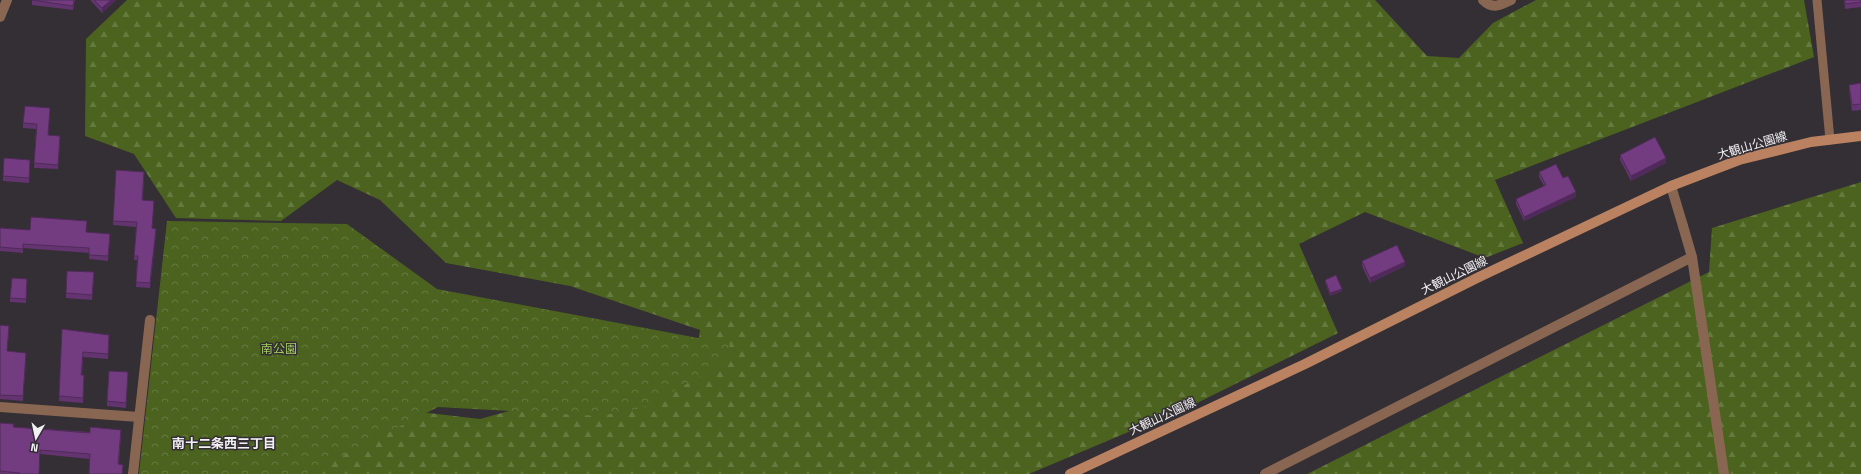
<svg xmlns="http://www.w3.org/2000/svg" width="1861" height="474" font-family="'Titillium Web','Noto Sans JP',sans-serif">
	<defs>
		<pattern id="forest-firs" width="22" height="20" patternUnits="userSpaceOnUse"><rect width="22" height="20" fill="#4b631e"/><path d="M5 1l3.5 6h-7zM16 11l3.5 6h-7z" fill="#657a3f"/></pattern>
		<pattern id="park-crowns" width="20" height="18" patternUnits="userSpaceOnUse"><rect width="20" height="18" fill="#4b631e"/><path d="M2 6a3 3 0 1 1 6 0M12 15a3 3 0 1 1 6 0" fill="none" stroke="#657a3f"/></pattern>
	</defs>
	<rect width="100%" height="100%" fill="#332f34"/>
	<!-- forest -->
	<path fill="url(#forest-firs)" d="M 127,0 L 1375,0 L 1427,56 L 1459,58 L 1493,23 L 1536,0 L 1804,0 L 1814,57 L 1495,180 L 1523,243 L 1485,258 L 1365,212 L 1299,244 L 1338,333 L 1197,403 L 1029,474 L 306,474 L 420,412 L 480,419 L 552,399 L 695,378 L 700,330 L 570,286 L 446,263 L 380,200 L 337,180 L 281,221 L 176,218 L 134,154 L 85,136 L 86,39 Z
		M 1861,182 L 1861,474 L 1307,474 L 1709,272 L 1712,228 Z"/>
	<!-- park -->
	<path fill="url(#park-crowns)" d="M 167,221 L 347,224 L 437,289 L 730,344 L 722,365 L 642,408 L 600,416 L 438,407 L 306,474 L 139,474 Z"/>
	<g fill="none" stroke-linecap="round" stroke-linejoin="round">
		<!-- service -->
		<path stroke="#896651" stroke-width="9" d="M 1817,0 L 1830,140"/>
		<!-- minor -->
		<path stroke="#896651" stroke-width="10" d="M 1483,0 C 1493,10 1500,5 1511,0
			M 1683,226 L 1692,257 L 1724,474
			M 0,407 L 139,417
			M 133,474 L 150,320
			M 1265,474 L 1692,257"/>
		<!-- tertiary -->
		<path stroke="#896651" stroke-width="10" d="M 0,17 L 7,0
			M 1671,186 L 1683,226"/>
		<!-- secondary -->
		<path stroke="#ba8261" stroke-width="10" d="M 1070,474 L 1305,364 L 1479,277 L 1671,186 L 1739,160 L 1811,142 L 1861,136"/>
	</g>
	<!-- wall -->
	<path fill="#63346f" d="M 32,0 L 75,0 L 73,10 L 32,5 Z
		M 91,0 L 116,0 L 102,13 L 91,1 Z
		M 1844,0 L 1861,0 L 1861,7 L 1845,9 Z
		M 1861,83 L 1861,110 L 1852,111 L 1849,91 L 1849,85 Z
		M 50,113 L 48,135 L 60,141 L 58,169 L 34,168 L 36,129 L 23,128 L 23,123 Z
		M 1620,155 L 1666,163 L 1631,181 L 1620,160 Z
		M 30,165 L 29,183 L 3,181 L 3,176 Z
		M 1539,172 L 1563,178 L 1576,197 L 1524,221 L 1516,204 L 1516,199 L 1544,186 L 1539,177 Z
		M 144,177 L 143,200 L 154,206 L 152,228 L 156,233 L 150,288 L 136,287 L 137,260 L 134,260 L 134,256 L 136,227 L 113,225 L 113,221 Z
		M 0,228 L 30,230 L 86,232 L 110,239 L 108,261 L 89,259 L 89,253 L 23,248 L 23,253 L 0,251 Z
		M 1362,261 L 1405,266 L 1370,283 L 1362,266 Z
		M 94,277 L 92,300 L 66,298 L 66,293 Z
		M 1325,280 L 1342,291 L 1330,296 L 1325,282 Z
		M 27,284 L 26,303 L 10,302 L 10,298 Z
		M 0,325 L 9,331 L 7,351 L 26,358 L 23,401 L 0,399 Z
		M 62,329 L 109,340 L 108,359 L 83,357 L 82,375 L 84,380 L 83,403 L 59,401 Z
		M 128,377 L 126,408 L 107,406 L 107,401 Z
		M 0,423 L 14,427 L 121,434 L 119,464 L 123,465 L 122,474 L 89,474 L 90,459 L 40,454 L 39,474 L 0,474 Z"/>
	<!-- shaded-wall -->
	<path fill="#502a5a" d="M 111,0 L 116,0 L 102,13 L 102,8 Z
		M 1666,158 L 1666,163 L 1631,181 L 1631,176 Z
		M 1576,192 L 1576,197 L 1524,221 L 1524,217 Z
		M 156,229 L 156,233 L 150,288 L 150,283 Z
		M 1405,262 L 1405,266 L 1370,283 L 1370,278 Z
		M 1342,289 L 1342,291 L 1330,296 L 1330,293 Z"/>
	<!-- building -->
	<path fill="#733c81" stroke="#502a5a" d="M 32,0 L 74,0 L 73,6 Z
		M 94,0 L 111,0 L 102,8 Z
		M 1845,0 L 1861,0 L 1861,2 L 1845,4 Z
		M 1861,83 L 1861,104 L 1852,105 L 1849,85 Z
		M 25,106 L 50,108 L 48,135 L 60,136 L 58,165 L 34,163 L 37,124 L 23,123 Z
		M 1655,137 L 1666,158 L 1631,176 L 1620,155 Z
		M 4,158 L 30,160 L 29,178 L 3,176 Z
		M 1556,164 L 1563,178 L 1568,176 L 1576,192 L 1524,217 L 1516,199 L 1546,185 L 1539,172 Z
		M 116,170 L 144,172 L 142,200 L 154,201 L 152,228 L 156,229 L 150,283 L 136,282 L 138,256 L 134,256 L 137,222 L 113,221 Z
		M 31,217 L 87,221 L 86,232 L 110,234 L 108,256 L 89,255 L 89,248 L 23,244 L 23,249 L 0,247 L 0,228 L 30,230 Z
		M 1397,245 L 1405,262 L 1370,278 L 1362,261 Z
		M 67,271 L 94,272 L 92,295 L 66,293 Z
		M 1336,275 L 1342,289 L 1330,293 L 1325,280 Z
		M 12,278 L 27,279 L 26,299 L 10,298 Z
		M 0,325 L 9,326 L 7,351 L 26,353 L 23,396 L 0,395 Z
		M 62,329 L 109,335 L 108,354 L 83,352 L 81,375 L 84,375 L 83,398 L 59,396 Z
		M 109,371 L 128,372 L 126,403 L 107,401 Z
		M 0,423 L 14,424 L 13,427 L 90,433 L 90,427 L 121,430 L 118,464 L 123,465 L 122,474 L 89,474 L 90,454 L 40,450 L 39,474 L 20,474 L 20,473 L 0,471 Z"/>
	<g text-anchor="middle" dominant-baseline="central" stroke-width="3" stroke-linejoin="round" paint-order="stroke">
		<!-- street labels -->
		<g font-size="12" fill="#f2f0f3" stroke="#332f34">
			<text transform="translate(1752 145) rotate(-16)">大観山公園線</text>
			<text transform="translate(1454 275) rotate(-26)">大観山公園線</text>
			<text transform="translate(1162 416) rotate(-25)">大観山公園線</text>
		</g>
		<!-- park labels -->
		<g font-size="12" fill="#a5cf5a" stroke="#332f34">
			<text x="279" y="348">南公園</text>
		</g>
		<!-- neighbourhood labels -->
		<g font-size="13" font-weight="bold" fill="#f2f0f3" stroke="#332f34">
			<text x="224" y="443">南十二条西三丁目</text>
		</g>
	</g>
	<!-- north arrow -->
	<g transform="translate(36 438) rotate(189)" stroke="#332f34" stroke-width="3" paint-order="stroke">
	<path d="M0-3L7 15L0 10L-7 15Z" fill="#f2f0f3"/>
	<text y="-6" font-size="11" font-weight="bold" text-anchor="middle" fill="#f2f0f3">N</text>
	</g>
</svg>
